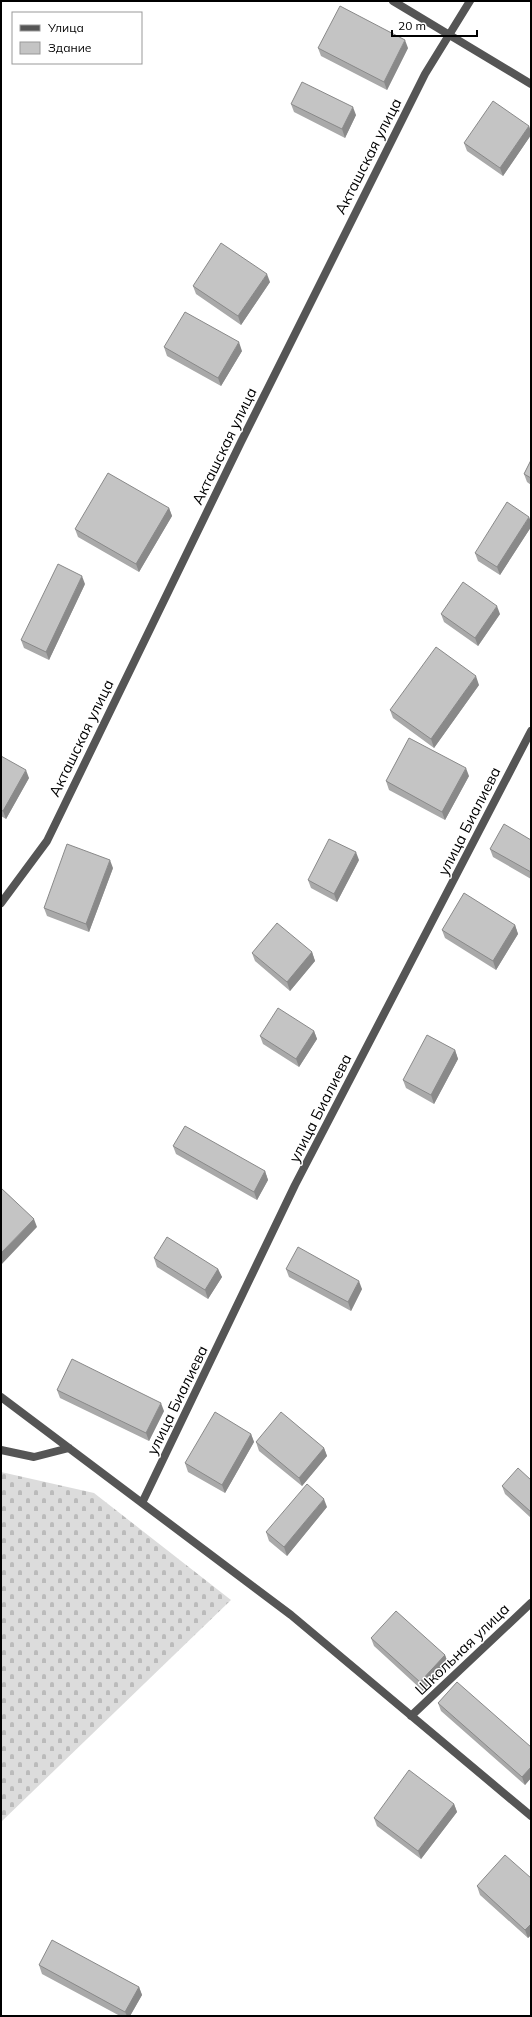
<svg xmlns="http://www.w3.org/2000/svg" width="532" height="2017" font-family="Mulish,sans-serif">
	<defs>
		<pattern id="cemetery-stones" width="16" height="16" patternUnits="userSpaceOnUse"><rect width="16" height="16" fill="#dcdcdc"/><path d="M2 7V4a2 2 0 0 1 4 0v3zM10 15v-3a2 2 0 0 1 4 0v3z" fill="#bbb"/></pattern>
	</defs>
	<rect width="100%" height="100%" fill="#fff"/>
	<!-- cemetery -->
	<path fill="url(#cemetery-stones)" d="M 1,1472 L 94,1493 L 231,1600 L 1,1822 Z"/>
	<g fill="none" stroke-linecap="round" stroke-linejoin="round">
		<!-- street -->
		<path stroke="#555" stroke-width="8" d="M 393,1 L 531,84
			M 1,903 L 47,841 L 241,442 L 425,74 L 470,1
			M 1,1397 L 291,1615 L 531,1816
			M 1,1450 L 34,1457 L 69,1448
			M 142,1503 L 295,1185 L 531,731
			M 411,1716 L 531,1603"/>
	</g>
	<!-- wall -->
	<path fill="#a9a9a9" d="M 318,48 L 408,48 L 387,90 L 321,56 Z
		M 291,104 L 356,115 L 345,138 L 294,112 Z
		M 529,126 L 531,132 L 531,135 L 503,176 L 467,151 L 464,143 Z
		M 270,282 L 241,325 L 196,294 L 193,286 Z
		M 164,347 L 242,351 L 221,386 L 167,356 Z
		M 531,460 L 531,485 L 527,482 L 524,474 Z
		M 169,508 L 172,516 L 139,572 L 78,537 L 75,529 Z
		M 531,521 L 531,527 L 500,575 L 478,561 L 475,553 Z
		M 85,584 L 49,660 L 24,648 L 21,640 Z
		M 441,614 L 500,614 L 478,646 L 444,622 Z
		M 479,685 L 434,748 L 393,718 L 390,710 Z
		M 1,756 L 29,778 L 6,819 L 1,816 Z
		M 469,776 L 445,820 L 389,790 L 386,781 Z
		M 531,840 L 531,879 L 493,857 L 490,849 Z
		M 359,860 L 337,902 L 311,888 L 308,880 Z
		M 113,868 L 89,932 L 47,916 L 44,908 Z
		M 515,925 L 518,934 L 496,970 L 445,938 L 442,930 Z
		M 312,952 L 315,961 L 290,991 L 255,961 L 252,953 Z
		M 314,1031 L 317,1039 L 299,1067 L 263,1044 L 260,1036 Z
		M 455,1050 L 458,1059 L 434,1104 L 406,1088 L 403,1080 Z
		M 173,1146 L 265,1171 L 268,1180 L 257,1200 L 176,1154 Z
		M 154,1258 L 218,1269 L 222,1277 L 208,1299 L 157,1267 Z
		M 286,1269 L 362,1289 L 351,1311 L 289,1277 Z
		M 57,1390 L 164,1411 L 149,1441 L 60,1398 Z
		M 251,1434 L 254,1442 L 225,1493 L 188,1472 L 185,1463 Z
		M 256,1442 L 324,1448 L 327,1456 L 302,1486 L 259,1451 Z
		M 531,1480 L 531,1518 L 505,1494 L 502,1486 Z
		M 327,1507 L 287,1556 L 269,1541 L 266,1532 Z
		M 371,1638 L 445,1655 L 448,1663 L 423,1691 L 374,1646 Z
		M 438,1703 L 531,1747 L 531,1778 L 525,1785 L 441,1711 Z
		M 454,1804 L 457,1812 L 421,1859 L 377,1826 L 374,1818 Z
		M 531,1878 L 531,1935 L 528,1938 L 480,1895 L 477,1886 Z
		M 39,1965 L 139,1987 L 142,1995 L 130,2016 L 120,2016 L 42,1974 Z"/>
	<!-- shaded-wall -->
	<path fill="#898989" d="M 405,40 L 408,48 L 387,90 L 384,82 Z
		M 353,107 L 356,115 L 345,138 L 342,129 Z
		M 529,126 L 531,132 L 531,135 L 503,176 L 500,168 Z
		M 267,274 L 270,282 L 241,325 L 238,316 Z
		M 239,342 L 242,351 L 221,386 L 218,378 Z
		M 169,508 L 172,516 L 139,572 L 136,564 Z
		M 529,517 L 531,521 L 531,527 L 500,575 L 497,567 Z
		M 82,576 L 85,584 L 49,660 L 46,652 Z
		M 497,606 L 500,614 L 478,646 L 475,638 Z
		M 476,676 L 479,685 L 434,748 L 431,739 Z
		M 466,768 L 469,776 L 445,820 L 442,812 Z
		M 26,770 L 29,778 L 6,819 L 3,811 Z
		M 356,852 L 359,860 L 337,902 L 334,894 Z
		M 110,860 L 113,868 L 89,932 L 86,924 Z
		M 515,925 L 518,934 L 496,970 L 493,961 Z
		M 312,952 L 315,961 L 290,991 L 287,982 Z
		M 314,1031 L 317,1039 L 299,1067 L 296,1059 Z
		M 455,1050 L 458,1059 L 434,1104 L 431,1095 Z
		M 265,1171 L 268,1180 L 257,1200 L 254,1192 Z
		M 34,1219 L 37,1227 L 1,1265 L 1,1253 Z
		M 218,1269 L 222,1277 L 208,1299 L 205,1290 Z
		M 359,1281 L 362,1289 L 351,1311 L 348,1302 Z
		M 161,1403 L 164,1411 L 149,1441 L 146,1433 Z
		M 251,1434 L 254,1442 L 225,1493 L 222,1485 Z
		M 324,1448 L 327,1456 L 302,1486 L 299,1478 Z
		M 324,1499 L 327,1507 L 287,1556 L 284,1547 Z
		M 445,1655 L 448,1663 L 423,1691 L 420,1682 Z
		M 531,1767 L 531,1778 L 525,1785 L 522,1777 Z
		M 454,1804 L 457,1812 L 421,1859 L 418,1851 Z
		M 531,1924 L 531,1935 L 528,1938 L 525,1930 Z
		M 139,1987 L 142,1995 L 130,2016 L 127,2016 L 125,2012 Z"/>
	<!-- building -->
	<path fill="#c4c4c4" stroke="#898989" d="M 340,6 L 405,40 L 384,82 L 318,48 Z
		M 302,82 L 353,107 L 342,129 L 291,104 Z
		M 493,101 L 529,126 L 500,168 L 464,143 Z
		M 221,243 L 267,274 L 238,316 L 193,286 Z
		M 185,312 L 239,342 L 218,378 L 164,347 Z
		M 531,460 L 531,478 L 524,474 Z
		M 108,473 L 169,508 L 136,564 L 75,529 Z
		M 507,502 L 529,517 L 497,567 L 475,553 Z
		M 58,564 L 82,576 L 46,652 L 21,640 Z
		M 463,582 L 497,606 L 475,638 L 441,614 Z
		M 436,647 L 476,676 L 431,739 L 390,710 Z
		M 409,738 L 466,768 L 442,812 L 386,781 Z
		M 1,756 L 26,770 L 3,811 L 1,810 Z
		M 504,824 L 531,840 L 531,872 L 490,849 Z
		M 329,839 L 356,852 L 334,894 L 308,880 Z
		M 67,844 L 110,860 L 86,924 L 44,908 Z
		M 464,893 L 515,925 L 493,961 L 442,930 Z
		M 277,923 L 312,952 L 287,982 L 252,953 Z
		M 278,1008 L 314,1031 L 296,1059 L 260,1036 Z
		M 427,1035 L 455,1050 L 431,1095 L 403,1080 Z
		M 185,1126 L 265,1171 L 254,1192 L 173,1146 Z
		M 1,1188 L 34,1219 L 1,1253 Z
		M 167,1237 L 218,1269 L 205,1290 L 154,1258 Z
		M 298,1247 L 359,1281 L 348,1302 L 286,1269 Z
		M 72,1359 L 161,1403 L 146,1433 L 57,1390 Z
		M 215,1412 L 251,1434 L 222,1485 L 185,1463 Z
		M 281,1412 L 324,1448 L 299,1478 L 256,1442 Z
		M 518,1468 L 531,1480 L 531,1512 L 502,1486 Z
		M 307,1484 L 324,1499 L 284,1547 L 266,1532 Z
		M 396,1611 L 445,1655 L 420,1682 L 371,1638 Z
		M 457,1682 L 531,1747 L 531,1767 L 522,1777 L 438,1703 Z
		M 409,1770 L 454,1804 L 418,1851 L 374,1818 Z
		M 505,1855 L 531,1878 L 531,1924 L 525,1930 L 477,1886 Z
		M 52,1940 L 139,1987 L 125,2012 L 39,1965 Z"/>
	<g text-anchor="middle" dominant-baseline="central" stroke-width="3" stroke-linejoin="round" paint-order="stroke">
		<!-- street labels -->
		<g font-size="15" fill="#000" stroke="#fff">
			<text transform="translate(368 156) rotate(-63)">Акташская улица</text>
			<text transform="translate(224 446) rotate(-64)">Акташская улица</text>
			<text transform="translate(81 738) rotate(-64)">Акташская улица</text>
			<text transform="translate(469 821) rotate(-63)">улица Биалиева</text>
			<text transform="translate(320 1108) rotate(-63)">улица Биалиева</text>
			<text transform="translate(177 1400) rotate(-64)">улица Биалиева</text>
			<text transform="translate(462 1649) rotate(-44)">Школьная улица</text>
		</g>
	</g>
	<!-- border -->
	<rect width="532" height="2017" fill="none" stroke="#000000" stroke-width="4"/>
	<!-- legend -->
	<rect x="12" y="12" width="130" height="52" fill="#ffffff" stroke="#999999"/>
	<rect x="20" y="25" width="20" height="6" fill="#555555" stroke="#999999"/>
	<text x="48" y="32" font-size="12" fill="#000000">Улица</text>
	<rect x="20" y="42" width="20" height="12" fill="#c4c4c4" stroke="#999999"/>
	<text x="48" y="52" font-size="12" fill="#000000">Здание</text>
	<!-- scale -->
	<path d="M392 30v6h85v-6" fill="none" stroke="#000000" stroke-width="2"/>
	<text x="398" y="30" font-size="12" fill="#000000" stroke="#ffffff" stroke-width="3" paint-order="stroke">20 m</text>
</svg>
